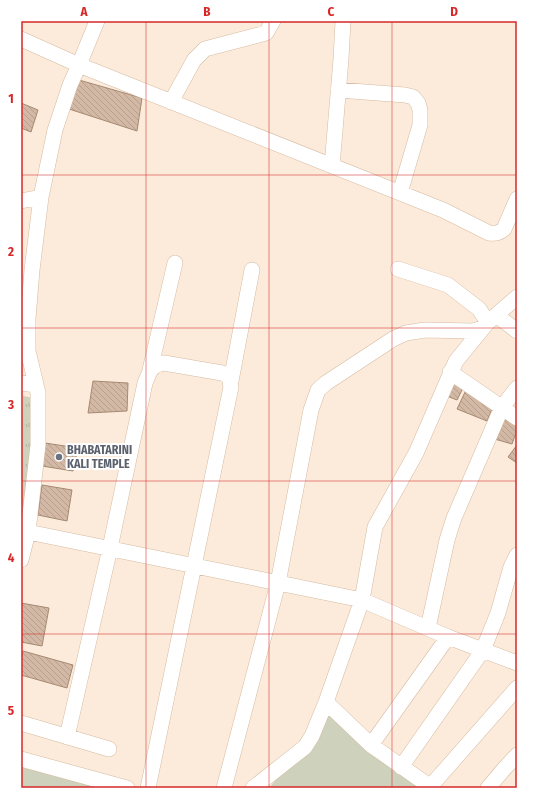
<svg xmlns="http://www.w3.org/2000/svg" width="538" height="809" font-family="'Fira Sans Condensed',sans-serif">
	<defs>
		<pattern id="grass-tufts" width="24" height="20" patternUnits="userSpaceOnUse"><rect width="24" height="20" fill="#ced1bb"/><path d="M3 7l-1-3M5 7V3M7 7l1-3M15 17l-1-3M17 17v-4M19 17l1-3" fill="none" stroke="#b1b3a0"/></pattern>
		<pattern id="building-back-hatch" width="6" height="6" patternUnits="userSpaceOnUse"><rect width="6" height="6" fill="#d3b9a5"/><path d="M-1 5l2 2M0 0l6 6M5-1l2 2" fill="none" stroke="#b59f8d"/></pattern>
	</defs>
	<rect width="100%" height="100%" fill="#fcebdb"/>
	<!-- grass -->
	<path fill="url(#grass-tufts)" d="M 23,396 L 34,398 L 25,513 L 21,517 L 21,433 Z"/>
	<!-- park -->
	<path fill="#ced1bb" d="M 325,712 L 429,788 L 269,788 L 293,759 Z
		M 21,767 L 110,788 L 21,788 Z"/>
	<!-- building -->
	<path fill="url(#building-back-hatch)" stroke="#a58972" d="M 79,80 L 142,98 L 137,131 L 69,109 Z
		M 21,103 L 38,110 L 31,132 L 21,128 Z
		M 450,376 L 465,384 L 457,400 L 442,394 Z
		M 93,381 L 128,383 L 127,411 L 88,413 Z
		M 467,388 L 494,404 L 487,421 L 457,409 Z
		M 499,418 L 517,423 L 517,430 L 512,444 L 491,438 Z
		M 45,443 L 78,448 L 73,471 L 42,466 Z
		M 517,445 L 517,463 L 508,457 Z
		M 42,485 L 72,490 L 67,521 L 38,515 Z
		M 21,603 L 49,608 L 42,646 L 21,642 Z
		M 23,651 L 73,665 L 67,688 L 21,675 L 21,660 Z"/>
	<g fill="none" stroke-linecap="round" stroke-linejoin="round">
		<!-- minor casing -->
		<g stroke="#d5bba0" stroke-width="16">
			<path id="minor" d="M 21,39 L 79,65 L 443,210 L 489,233 C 496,234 499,233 504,229 L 517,199
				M 338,90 L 405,95 L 413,97 L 418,103 L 420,110 L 420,125 L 400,193
				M 171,102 L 194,60 L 205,49 L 266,33 L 273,21
				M 332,166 L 341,59 L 343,21
				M 21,201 L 41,197
				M 496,315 L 517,331
				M 150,370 L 175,263
				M 450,372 L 517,418
				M 231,381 L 252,270
				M 21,383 L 36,385
				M 21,532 L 28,532 L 362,600 L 448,637 L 517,663
				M 21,560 L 28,532 L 38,445 L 38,393 L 28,351 L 28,319 L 32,270 L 41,197 L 55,130 L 70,85 L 79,65 L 97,21
				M 428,628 L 447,540 L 454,518 L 502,407 L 517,388
				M 326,702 L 371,745 L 448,637
				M 21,723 L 109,749
				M 67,737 L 110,548 L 145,383 C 150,371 151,365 164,363 L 222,373 L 229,376 L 231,387 L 148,788
				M 371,745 L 432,788
				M 21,759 L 127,788
				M 401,767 L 483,650 L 498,613 L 511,567 L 517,555
				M 224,788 L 278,583 L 311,410 L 318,390 L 326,383 L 393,339 L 406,333 L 425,330 L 473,331 L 483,328 L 487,321 L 479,309 L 448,285 L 398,269
				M 253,788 L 305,747 L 312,736 L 326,702 L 362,600 L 375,527 L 416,453 L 456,361 L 487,323 L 517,297
				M 429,788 L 517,688
				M 488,788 L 504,769 L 517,755"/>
		</g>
		<!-- minor -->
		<use href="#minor" stroke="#fff" stroke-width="15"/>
	</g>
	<!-- grid -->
	<path fill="none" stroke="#d62828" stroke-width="1" stroke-opacity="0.55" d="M 146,21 L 146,788M 269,21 L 269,788M 392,21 L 392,788M 21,175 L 517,175M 21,328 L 517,328M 21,481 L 517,481M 21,634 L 517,634"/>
	<!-- markers -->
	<circle fill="#6b7280" stroke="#fff" stroke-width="1.5" cx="59" cy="457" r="4"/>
	<g text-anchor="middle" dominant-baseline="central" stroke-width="4" stroke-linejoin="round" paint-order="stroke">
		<!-- worship labels -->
		<g font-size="12" font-weight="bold" fill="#5b616d" stroke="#fff" text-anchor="start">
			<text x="67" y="450">BHABATARINI<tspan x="67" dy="14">KALI TEMPLE</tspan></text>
		</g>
	</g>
	<!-- border -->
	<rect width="538" height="809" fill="none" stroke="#ffffff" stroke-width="44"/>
	<rect x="22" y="22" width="494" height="765" fill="none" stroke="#d62828" stroke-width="1.5"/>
	<g font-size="13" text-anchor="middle" font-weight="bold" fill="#d62828">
		<text x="84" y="16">A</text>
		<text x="207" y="16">B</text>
		<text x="331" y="16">C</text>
		<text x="454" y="16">D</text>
		<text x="11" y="103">1</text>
		<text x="11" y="256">2</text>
		<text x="11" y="409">3</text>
		<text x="11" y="562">4</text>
		<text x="11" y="715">5</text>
	</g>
</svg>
